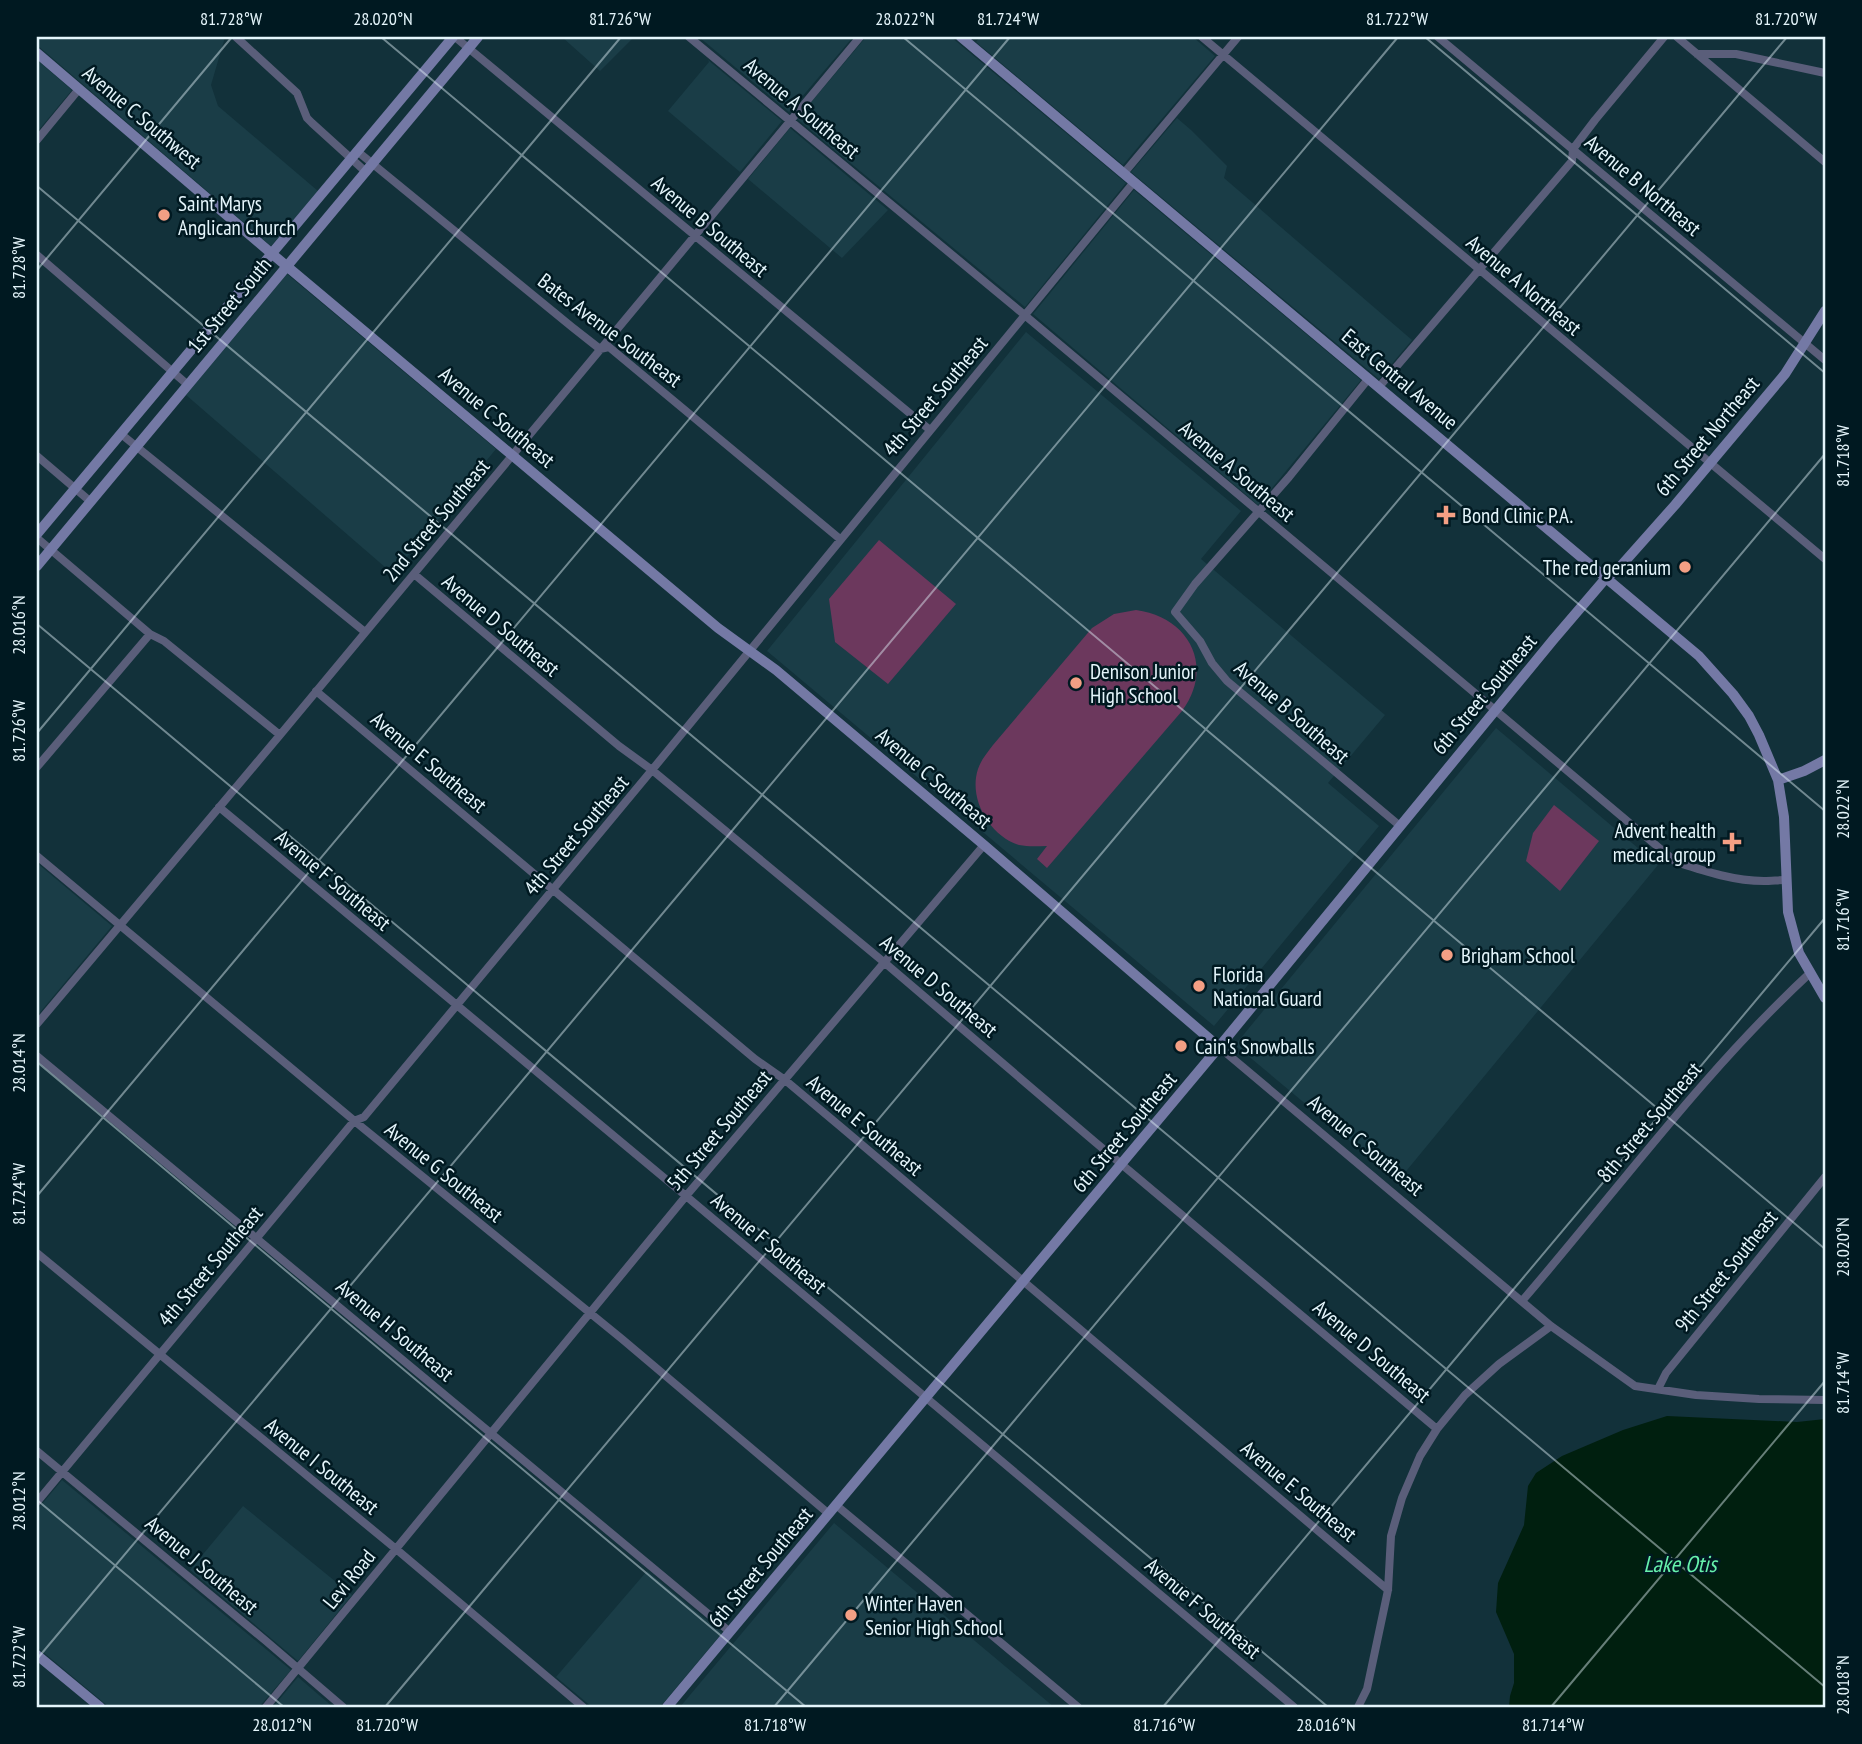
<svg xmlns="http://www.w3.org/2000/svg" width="1862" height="1744" font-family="'PT Sans Narrow',sans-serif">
	<rect width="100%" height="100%" fill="#12313a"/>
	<!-- built -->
	<path fill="#1a3d47" d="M 37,37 L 225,37 L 211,85 L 218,106 L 318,191 L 271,246 L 37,45 Z
		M 562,37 L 634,37 L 600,71 Z
		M 699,37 L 853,37 L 789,112 Z
		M 866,37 L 951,37 L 1126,183 L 1025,307 L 797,119 Z
		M 980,37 L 1193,37 L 1215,56 L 1123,165 L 976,42 Z
		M 37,60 L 72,90 L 37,132 Z
		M 708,60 L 782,121 L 740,172 L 668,111 L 709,62 Z
		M 1177,118 L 1191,130 L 1227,166 L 1224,178 L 1412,340 L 1379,379 L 1131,172 Z
		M 790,128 L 888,210 L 842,258 L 748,179 Z
		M 1134,190 L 1361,380 L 1258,505 L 1033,314 Z
		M 287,274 L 496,449 L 393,574 L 186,395 Z
		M 1026,332 L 1241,511 L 1201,559 L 1385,715 L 1328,783 L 1379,826 L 1214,1026 L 767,651 Z
		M 1496,728 L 1658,865 L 1398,1181 L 1235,1045 Z
		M 37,863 L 112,926 L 37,1016 Z
		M 62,1480 L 291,1670 L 259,1707 L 109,1707 L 37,1647 L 37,1510 Z
		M 243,1506 L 352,1595 L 298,1661 L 190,1570 Z
		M 834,1523 L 1054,1707 L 680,1707 Z
		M 647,1571 L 722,1633 L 660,1707 L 592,1707 L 556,1677 Z
		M 298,1677 L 320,1696 L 333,1707 L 273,1707 Z"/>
	<!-- green -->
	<path fill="#6c385d" d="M 879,540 L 956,604 L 888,684 L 835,642 L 829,599 Z
		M 1136,610 C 1189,617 1215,666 1182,711 L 1047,868 L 1037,859 L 1047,846 C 1038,846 1029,847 1019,845 C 990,836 968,799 978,769 C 981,760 987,753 993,745 L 1092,628 L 1114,614 Z
		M 1554,805 L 1599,841 L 1560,891 L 1526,861 L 1533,833 Z"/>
	<!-- water -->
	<path fill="#001f0f" d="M 1667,1416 L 1797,1422 L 1825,1419 L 1825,1707 L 1509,1707 L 1510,1696 L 1514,1683 L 1514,1654 L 1496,1612 L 1498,1583 L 1524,1525 L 1528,1486 L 1536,1473 L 1562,1456 L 1623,1430 Z"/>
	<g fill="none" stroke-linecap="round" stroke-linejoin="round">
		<!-- street -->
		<path stroke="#5a5e7a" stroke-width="8" d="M 236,37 L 297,93 L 307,118 L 312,123 L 366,172
			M 455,37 L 930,430
			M 689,37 L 1015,307 L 1676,862 C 1704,871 1734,881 1764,881 C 1771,881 1779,880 1786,880
			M 1202,37 L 1825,559
			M 1438,37 L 1825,360
			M 1677,37 L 1825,162
			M 1697,54 L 1736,54 L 1825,73
			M 37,140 L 79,89
			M 357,151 L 572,327 L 600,349 L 609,347 L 840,539
			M 1124,173 L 1238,37
			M 37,255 L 188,385
			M 1369,378 L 1289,477 L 1195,584 L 1175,612 L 1200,641 L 1212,663 L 1227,681 L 1400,826
			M 1379,387 L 1572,161 L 1573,149 L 1595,120 L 1664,37
			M 121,434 L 365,632
			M 37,456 L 91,502
			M 37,538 L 150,634 L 164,641 L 280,735
			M 414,574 L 619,746 L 652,770 L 885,963 L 1095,1142 L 1437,1429
			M 316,691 L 755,1059 L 785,1080 L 841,1127 L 1388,1590
			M 37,767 L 150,634
			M 219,807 L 686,1196 L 1294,1707
			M 37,856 L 363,1128 L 622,1339 L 829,1514
			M 37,1024 L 280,735 L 860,37
			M 1219,1047 L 1551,1326 L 1635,1386 L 1696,1395 L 1759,1399 L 1825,1400
			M 37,1056 L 730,1632
			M 37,1253 L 396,1549 L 583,1707
			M 1522,1301 C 1617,1191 1703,1072 1810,973
			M 1658,1389 L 1666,1373 L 1825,1177
			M 37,1451 L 266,1641 L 343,1707
			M 37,1502 L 354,1121 L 364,1117 L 652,770 L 1134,182
			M 836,1505 L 1078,1707
			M 266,1707 L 686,1196 L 984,845
			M 1358,1707 L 1367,1689 L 1388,1590 L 1391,1536 L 1402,1498 L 1420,1456 L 1437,1429 L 1465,1395 L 1499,1364 L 1551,1326"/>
		<!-- secondary -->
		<path stroke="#7479a5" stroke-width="10" d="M 961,37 L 1699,656 L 1733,694 L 1749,716 L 1759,735 L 1778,780 L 1784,817 L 1788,912 L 1799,953 L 1825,998
			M 37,53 L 271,253 L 718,628 L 776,670 L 984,845 L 1219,1047
			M 37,534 L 453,37
			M 37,566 L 478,37
			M 1778,780 L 1804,771 L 1825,760
			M 37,1655 L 100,1707
			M 667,1707 L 1219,1047 L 1553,640 L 1606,578 L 1619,568 L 1675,505 L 1785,374 L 1825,311"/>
	</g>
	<!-- ticks -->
	<path fill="none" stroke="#e4f5fb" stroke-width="2" stroke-opacity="0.45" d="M 381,37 L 1825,1249M 903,37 L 1825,811M 1425,37 L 1825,373M 37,186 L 1825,1687M 37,270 L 232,37M 37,624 L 1328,1707M 37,733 L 621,37M 37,1062 L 806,1707M 37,1196 L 1010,37M 37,1500 L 284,1707M 37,1659 L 1398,37M 385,1707 L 1787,37M 774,1707 L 1825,454M 1163,1707 L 1825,918M 1551,1707 L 1825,1381"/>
	<!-- markers -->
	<g fill="#f39f84" stroke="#001921" stroke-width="2.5">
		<circle cx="164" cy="215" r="7"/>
		<path d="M1442.5 504.5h7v7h7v7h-7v7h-7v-7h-7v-7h7z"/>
		<circle cx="1685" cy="567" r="7"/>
		<circle cx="1076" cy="683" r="7"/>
		<path d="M1728.5 831.5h7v7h7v7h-7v7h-7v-7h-7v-7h7z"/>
		<circle cx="1447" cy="955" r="7"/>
		<circle cx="1199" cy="986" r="7"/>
		<circle cx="1181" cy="1046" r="7"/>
		<circle cx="851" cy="1615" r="7"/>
	</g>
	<g text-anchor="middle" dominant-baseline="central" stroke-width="5" stroke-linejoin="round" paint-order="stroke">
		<!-- street labels -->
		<g font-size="21" fill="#e4f5fb" stroke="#001921">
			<text transform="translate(802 108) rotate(40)">Avenue A Southeast</text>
			<text transform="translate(142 117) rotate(40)">Avenue C Southwest</text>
			<text transform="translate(1643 185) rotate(40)">Avenue B Northeast</text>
			<text transform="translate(710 226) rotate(40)">Avenue B Southeast</text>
			<text transform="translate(1524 285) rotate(40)">Avenue A Northeast</text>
			<text transform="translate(229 305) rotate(-50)">1st Street South</text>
			<text transform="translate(610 330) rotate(37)">Bates Avenue Southeast</text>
			<text transform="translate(1400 379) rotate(40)">East Central Avenue</text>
			<text transform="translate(935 396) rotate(-50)">4th Street Southeast</text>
			<text transform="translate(497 417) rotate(40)">Avenue C Southeast</text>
			<text transform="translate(1707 436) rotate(-50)">6th Street Northeast</text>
			<text transform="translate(1237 471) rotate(40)">Avenue A Southeast</text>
			<text transform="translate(436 520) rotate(-50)">2nd Street Southeast</text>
			<text transform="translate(501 625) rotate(40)">Avenue D Southeast</text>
			<text transform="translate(1484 694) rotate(-50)">6th Street Southeast</text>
			<text transform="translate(1292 712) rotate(41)">Avenue B Southeast</text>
			<text transform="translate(429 762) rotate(40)">Avenue E Southeast</text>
			<text transform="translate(934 778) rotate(40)">Avenue C Southeast</text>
			<text transform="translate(576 835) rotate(-50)">4th Street Southeast</text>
			<text transform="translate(333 880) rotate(40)">Avenue F Southeast</text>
			<text transform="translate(939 986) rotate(40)">Avenue D Southeast</text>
			<text transform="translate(1649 1122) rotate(-50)">8th Street Southeast</text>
			<text transform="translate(865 1125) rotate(40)">Avenue E Southeast</text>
			<text transform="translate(719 1130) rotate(-50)">5th Street Southeast</text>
			<text transform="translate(1124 1132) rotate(-50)">6th Street Southeast</text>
			<text transform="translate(1366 1145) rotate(40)">Avenue C Southeast</text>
			<text transform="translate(444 1172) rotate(39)">Avenue G Southeast</text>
			<text transform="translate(769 1243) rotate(40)">Avenue F Southeast</text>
			<text transform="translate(210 1266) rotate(-50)">4th Street Southeast</text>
			<text transform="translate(1726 1271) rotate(-51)">9th Street Southeast</text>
			<text transform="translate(395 1330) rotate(40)">Avenue H Southeast</text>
			<text transform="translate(1372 1351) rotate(40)">Avenue D Southeast</text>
			<text transform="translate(322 1466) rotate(39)">Avenue I Southeast</text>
			<text transform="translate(1299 1491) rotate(40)">Avenue E Southeast</text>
			<text transform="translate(202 1565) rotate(40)">Avenue J Southeast</text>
			<text transform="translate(760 1567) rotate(-50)">6th Street Southeast</text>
			<text transform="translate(349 1579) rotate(-51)">Levi Road</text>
			<text transform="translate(1203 1608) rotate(40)">Avenue F Southeast</text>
		</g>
		<!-- poi labels -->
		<g font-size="21" fill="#e4f5fb" stroke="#001921" text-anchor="start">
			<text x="178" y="203">Saint Marys<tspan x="178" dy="24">Anglican Church</tspan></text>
			<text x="1462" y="515">Bond Clinic P.A.</text>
			<text x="1671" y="567" text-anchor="end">The red geranium</text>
			<text x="1090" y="671">Denison Junior<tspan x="1090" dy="24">High School</tspan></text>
			<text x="1716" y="830" text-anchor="end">Advent health<tspan x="1716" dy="24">medical group</tspan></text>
			<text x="1461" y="955">Brigham School</text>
			<text x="1213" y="974">Florida<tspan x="1213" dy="24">National Guard</tspan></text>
			<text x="1195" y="1046">Cain's Snowballs</text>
			<text x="865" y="1603">Winter Haven<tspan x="865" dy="24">Senior High School</tspan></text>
		</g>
		<!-- water labels -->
		<g font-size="23" font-style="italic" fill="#66f1ac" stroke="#001921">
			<text x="1680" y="1563">Lake Otis</text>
		</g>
	</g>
	<!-- border -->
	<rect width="1862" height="1744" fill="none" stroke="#001921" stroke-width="77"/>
	<rect x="38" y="38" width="1786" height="1668" fill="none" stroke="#e4f5fb" stroke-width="2.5"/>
	<g font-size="18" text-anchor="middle" fill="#e4f5fb">
		<text x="231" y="25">81.728°W</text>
		<text x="383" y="25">28.020°N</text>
		<text x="620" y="25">81.726°W</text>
		<text x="905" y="25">28.022°N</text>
		<text x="1008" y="25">81.724°W</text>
		<text x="1397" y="25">81.722°W</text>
		<text x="1786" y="25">81.720°W</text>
		<text transform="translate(19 268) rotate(-90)" y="6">81.728°W</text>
		<text transform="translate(1843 456) rotate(-90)" y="6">81.718°W</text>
		<text transform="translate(19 625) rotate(-90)" y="6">28.016°N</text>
		<text transform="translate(19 731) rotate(-90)" y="6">81.726°W</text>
		<text transform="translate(1843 809) rotate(-90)" y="6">28.022°N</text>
		<text transform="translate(1843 920) rotate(-90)" y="6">81.716°W</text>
		<text transform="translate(19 1063) rotate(-90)" y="6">28.014°N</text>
		<text transform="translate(19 1194) rotate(-90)" y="6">81.724°W</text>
		<text transform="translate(1843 1247) rotate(-90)" y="6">28.020°N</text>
		<text transform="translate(1843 1383) rotate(-90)" y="6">81.714°W</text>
		<text transform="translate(19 1501) rotate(-90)" y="6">28.012°N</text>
		<text transform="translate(19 1657) rotate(-90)" y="6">81.722°W</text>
		<text transform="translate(1843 1685) rotate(-90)" y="6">28.018°N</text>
		<text x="282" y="1731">28.012°N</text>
		<text x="387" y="1731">81.720°W</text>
		<text x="775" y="1731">81.718°W</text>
		<text x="1164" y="1731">81.716°W</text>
		<text x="1326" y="1731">28.016°N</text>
		<text x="1553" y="1731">81.714°W</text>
	</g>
</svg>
